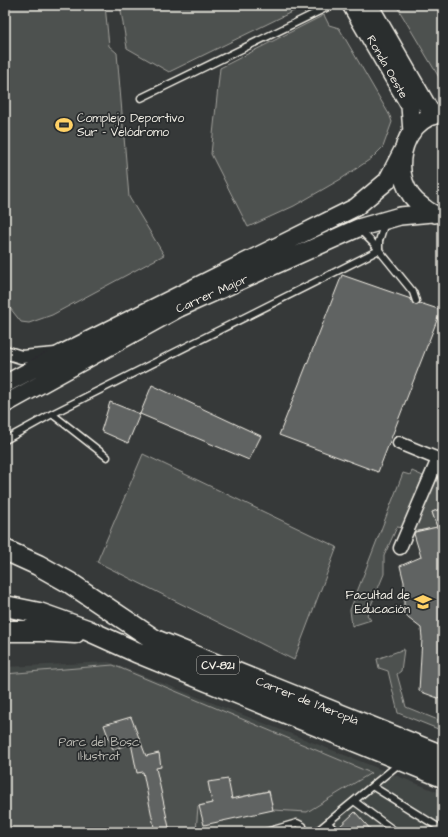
<svg xmlns="http://www.w3.org/2000/svg" width="448" height="837" font-family="'Architects Daughter',sans-serif">
	<rect width="100%" height="100%" fill="#363939"/>
	<filter id="ink" filterUnits="userSpaceOnUse"><feTurbulence type="fractalNoise" baseFrequency=".025" numOctaves="2"/><feDisplacementMap in="SourceGraphic" scale="8" xChannelSelector="R" yChannelSelector="G"/><feConvolveMatrix kernelMatrix="1 2 1 2 8 2 1 2 1" color-interpolation-filters="sRGB"/></filter>
	<g filter="url(#ink)">
		<!-- built -->
		<path fill="#434645" d="M 109,662 L 443,794 L 443,832 L 5,832 L 5,667 Z"/>
		<!-- green -->
		<path fill="#4e514f" stroke="#a1a19c" d="M 5,5 L 105,5 L 109,46 L 117,53 L 129,197 L 164,255 L 52,315 L 29,323 L 21,322 L 10,308 L 5,298 Z
			M 120,5 L 306,5 L 169,72 L 127,48 Z
			M 396,5 L 443,5 L 443,84 Z
			M 324,15 L 329,25 L 339,28 L 390,116 L 392,122 L 383,147 L 372,158 L 341,179 L 294,206 L 248,227 L 211,154 L 220,68 Z
			M 143,454 L 337,547 L 294,660 L 97,562 Z
			M 442,463 L 443,463 L 443,508 L 432,512 L 437,527 L 413,532 Z
			M 412,471 L 423,476 L 403,528 L 397,527 L 384,556 L 384,574 L 367,615 L 371,620 L 352,626 L 350,610 L 403,473 L 410,475 Z
			M 404,649 L 401,671 L 397,674 L 406,707 L 443,722 L 443,731 L 398,713 L 388,671 L 379,668 L 377,659 Z
			M 113,665 L 371,773 L 307,812 L 273,810 L 268,791 L 198,806 L 196,832 L 5,832 L 5,674 Z"/>
		<!-- building -->
		<path fill="#616362" stroke="#f4f1e8" d="M 342,275 L 411,299 L 415,305 L 418,305 L 420,303 L 441,310 L 378,472 L 279,435 Z
			M 152,385 L 261,436 L 249,460 L 140,414 Z
			M 110,402 L 140,414 L 128,443 L 101,431 Z
			M 443,508 L 443,700 L 419,691 L 422,638 L 421,628 L 408,618 L 404,610 L 404,582 L 400,566 L 421,557 L 414,534 L 415,532 L 437,527 L 432,512 Z
			M 131,717 L 146,756 L 159,753 L 161,767 L 156,768 L 170,832 L 155,832 L 143,772 L 137,773 L 131,743 L 113,750 L 104,725 Z
			M 228,779 L 232,799 L 269,791 L 273,810 L 204,825 L 199,806 L 212,803 L 208,782 Z
			M 355,812 L 373,832 L 340,832 L 338,828 Z"/>
		<g fill="none" stroke-linecap="round" stroke-linejoin="round">
			<!-- lane casing -->
			<g stroke="#f4f1e8" stroke-width="9">
				<path id="lane" d="M 141,98 L 332,5
					M 359,229 L 374,244 L 379,250
					M 379,250 L 379,241 L 385,222
					M 52,414 L 107,457
					M 5,440 L 52,414 L 379,250 L 413,292 L 416,301
					M 372,786 L 443,830
					M 354,801 L 396,832
					M 328,823 L 336,832
					M 266,832 L 297,823 L 303,826 L 304,832
					M 316,832 L 400,763"/>
			</g>
			<!-- street casing -->
			<g stroke="#f4f1e8" stroke-width="15">
				<path id="street" d="M 5,352 L 21,357 L 56,354
					M 399,443 L 438,459 L 400,548"/>
			</g>
			<!-- secondary casing -->
			<g stroke="#f4f1e8" stroke-width="20">
				<path id="secondary" d="M 351,5 L 410,106 L 412,132
					M 369,5 L 433,116
					M 435,214 C 430,213 426,209 422,206 C 387,182 399,118 443,113
					M 5,384 L 63,353 L 356,207 L 387,181 L 403,150
					M 5,404 L 179,308 L 358,228 L 400,216 L 432,213"/>
			</g>
			<!-- primary casing -->
			<g stroke="#f4f1e8" stroke-width="23">
				<path id="primary" d="M 5,550 L 38,565 L 70,583 L 155,640 L 443,756
					M 5,606 L 39,613 L 87,630 L 136,652 L 443,777
					M 5,631 L 41,631 L 75,633"/>
			</g>
			<!-- lane -->
			<use href="#lane" stroke="#2a2d2e" stroke-width="6"/>
			<!-- street -->
			<use href="#street" stroke="#2a2d2e" stroke-width="12"/>
			<!-- secondary -->
			<use href="#secondary" stroke="#2a2d2e" stroke-width="17"/>
			<!-- primary -->
			<use href="#primary" stroke="#2a2d2e" stroke-width="20"/>
		</g>
	</g>
	<!-- icons -->
	<defs>
		<g id="stadium-bare" transform="scale(1.38)"><path d="M0-5a6.5 5 0 1 0 0 10a6.5 5 0 1 0 0-10ZM-3.5-1.8h7v3.6h-7Z" fill="#ffd166" stroke="#2a2d2e" stroke-width="2.5" paint-order="stroke"/></g>
		<g id="university-bare" transform="scale(1.38)"><path d="M0-5L7-2L0 1L-7-2ZM-4 1L0 2.5L4 1V4Q0 6-4 4Z" fill="#ffd166" stroke="#2a2d2e" stroke-width="2.5" paint-order="stroke"/></g>
	</defs>
	<g fill-rule="evenodd">
		<use href="#stadium-bare" x="64" y="125"/>
		<use href="#university-bare" x="423" y="602"/>
	</g>
	<g text-anchor="middle" dominant-baseline="central" stroke-width="3.5" stroke-linejoin="round" paint-order="stroke">
		<!-- shield labels -->
		<rect fill="#2a2d2e" stroke="#b7b6b0" stroke-width="1" x="197" y="656" width="42" height="18" rx="3"/>
		<g font-size="11" font-weight="bold" fill="#f4f1e8">
			<text x="218" y="665">CV-821</text>
		</g>
		<!-- street labels -->
		<g font-size="12" fill="#f4f1e8" stroke="#2a2d2e">
			<text transform="translate(387 67) rotate(60)">Ronda Oeste</text>
			<text transform="translate(212 294) rotate(-24)">Carrer Major</text>
			<text transform="translate(307 701) rotate(22)">Carrer de l'Aeroplà</text>
		</g>
		<!-- poi labels -->
		<g font-size="12" fill="#f4f1e8" stroke="#2a2d2e" text-anchor="start">
			<text x="77" y="118">Complejo Deportivo<tspan x="77" dy="14">Sur - Velódromo</tspan></text>
			<text x="410" y="595" text-anchor="end">Facultad de<tspan x="410" dy="14">Educación</tspan></text>
		</g>
		<!-- park labels -->
		<g font-size="12" fill="#bab9b2" stroke="#2a2d2e">
			<text x="99" y="742">Parc del Bosc<tspan x="99" dy="14">Il·lustrat</tspan></text>
		</g>
	</g>
	<!-- margin -->
	<rect width="448" height="837" fill="none" stroke="#2a2d2e" stroke-width="20"/>
	<rect x="10" y="10" width="428" height="817" fill="none" stroke="#f4f1e8" stroke-width="1.5" filter="url(#ink)"/>
</svg>
